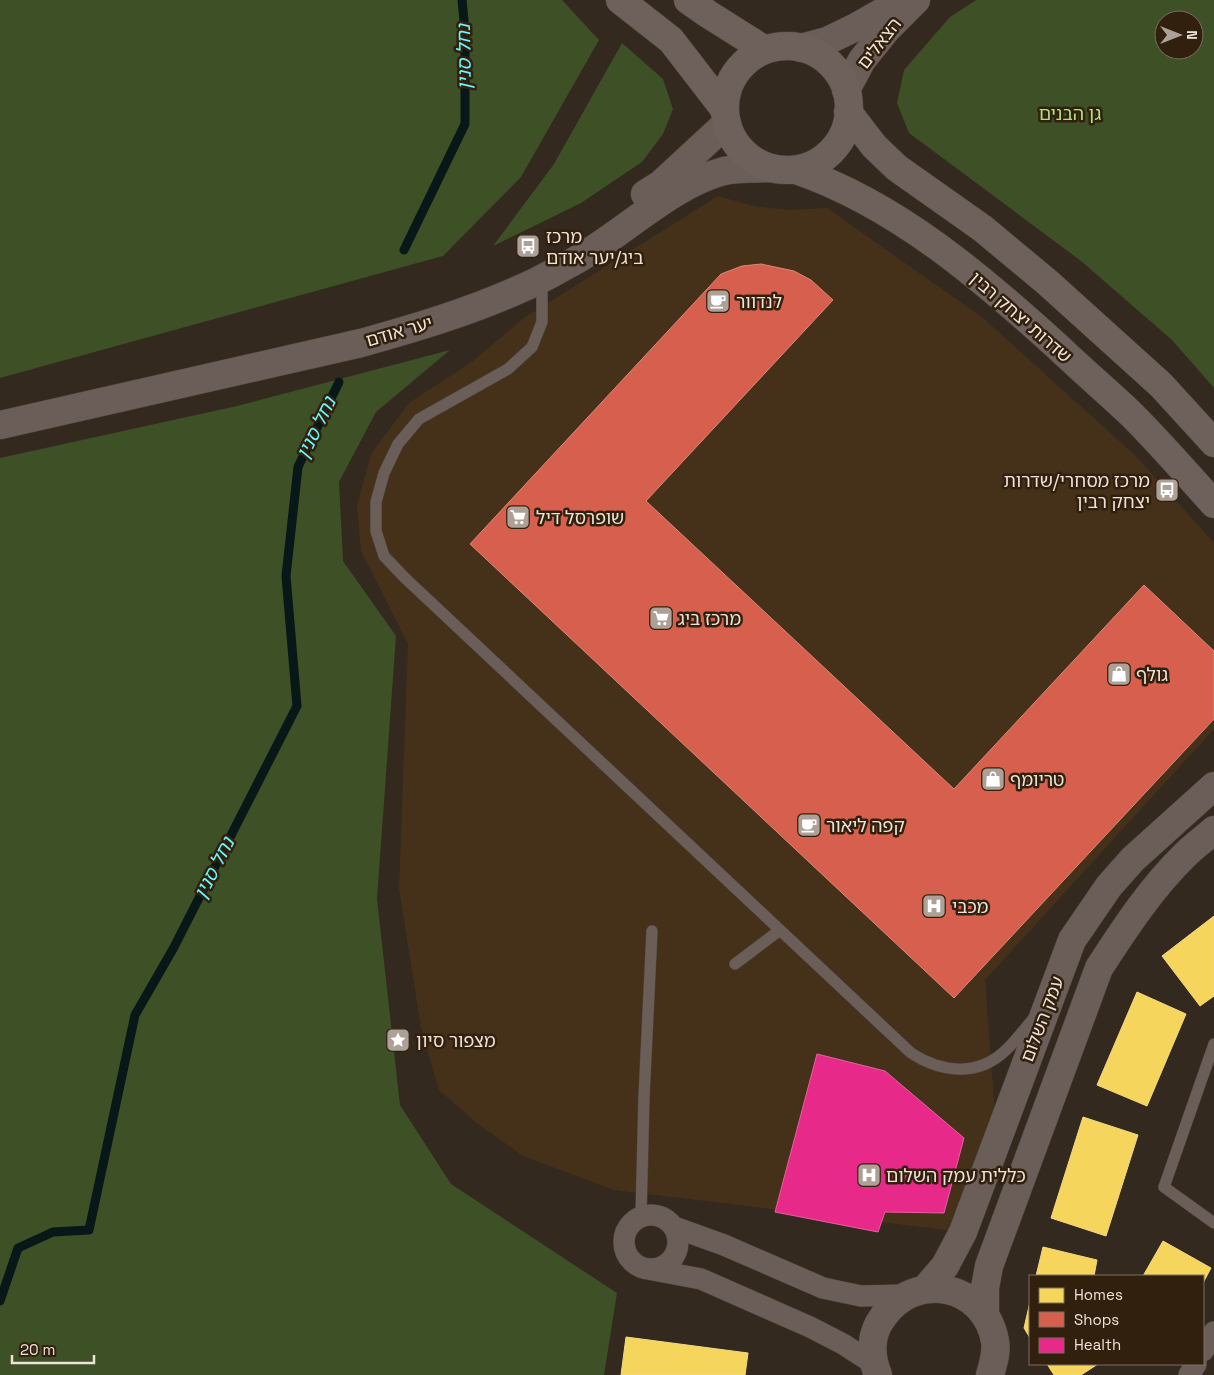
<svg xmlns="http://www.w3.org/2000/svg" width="1214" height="1375" font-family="'Space Grotesk','Noto Sans Hebrew',sans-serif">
	<rect width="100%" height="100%" fill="#33291f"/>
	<!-- built -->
	<path fill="#45311a" d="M 718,196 L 753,206 L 788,210 L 827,208 L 983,318 L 1138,458 L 1214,543 L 1214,729 L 985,980 L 996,1126 L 954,1231 L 614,1190 L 523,1156 L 478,1124 L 439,1090 L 421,1028 L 399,888 L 408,644 L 361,551 L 357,506 L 371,454 L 409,403 L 473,361 L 524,318 Z"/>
	<!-- green -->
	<path fill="#3d5026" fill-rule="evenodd" d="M 0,0 L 562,0 L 599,40 L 521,177 L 443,256 L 0,378 Z
		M 976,0 L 1214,0 L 1214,388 L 1172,340 L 1081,261 L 909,133 L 897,103 L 904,70 L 950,17 ZM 1164,20 L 1194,20 L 1194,50 L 1164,50 Z
		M 622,43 L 663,79 L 673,109 L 663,134 L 642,162 L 581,203 L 493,246 L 554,164 Z
		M 450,350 L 376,412 L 339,482 L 343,561 L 396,636 L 377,899 L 400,1105 L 451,1184 L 617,1293 L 604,1375 L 0,1375 L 0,458 L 237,406 Z"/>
	<!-- homes -->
	<path fill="#f6d55c" stroke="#f4d981" d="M 1214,916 L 1214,996 L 1200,1006 L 1162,956 Z
		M 1137,992 L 1186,1014 L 1147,1106 L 1097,1085 Z
		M 1083,1117 L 1138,1135 L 1106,1236 L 1051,1218 Z
		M 1163,1241 L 1211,1268 L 1203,1283 L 1203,1276 L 1143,1276 Z
		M 1043,1247 L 1097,1260 L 1094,1276 L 1036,1276 Z
		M 1030,1302 L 1030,1338 L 1024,1328 Z
		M 626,1337 L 748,1353 L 745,1375 L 621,1375 Z
		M 1047,1364 L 1098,1364 L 1081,1375 L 1054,1375 Z"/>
	<!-- shops -->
	<path fill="#d6604d" stroke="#dd8776" d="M 761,264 L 794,271 L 811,280 L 833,300 L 646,501 L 954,789 L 1144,585 L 1214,651 L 1214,719 L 954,998 L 470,544 L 721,274 L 742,266 Z"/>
	<!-- health -->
	<path fill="#e7298a" stroke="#e960a1" d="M 817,1054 L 885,1071 L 964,1138 L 944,1213 L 885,1212 L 878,1232 L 775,1212 Z"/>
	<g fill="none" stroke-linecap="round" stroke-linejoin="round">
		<!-- stream -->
		<path stroke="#081717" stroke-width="9" d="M 404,250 L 465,124 L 465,31 L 462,0
			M 0,1301 L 18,1248 L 53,1232 L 89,1230 L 135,1015 L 173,949 L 297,706 L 286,576 L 298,467 L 339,382"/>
		<!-- service casing -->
		<g stroke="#4f473e" stroke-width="12">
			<path id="service" d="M 542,281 L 542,322 L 532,347 L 508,369 L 419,419 L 398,444 L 384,473 L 376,502 L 376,531 L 384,556 L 405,578 L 911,1053 C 942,1073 978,1077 1006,1050 C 1016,1041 1025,1028 1034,1018
				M 735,964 L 780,930
				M 1214,1044 L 1164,1187 L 1214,1223
				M 641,1216 L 644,1097 L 652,931"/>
		</g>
		<!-- minor casing -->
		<g stroke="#4f473e" stroke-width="22">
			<path id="minor" d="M624 1242a27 27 0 1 1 54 0a27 27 0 1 1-54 0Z
				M 674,1227 L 724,1245 L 823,1288 L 861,1296 L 905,1295
				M 648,1269 L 701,1279 L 810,1327 L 843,1344 L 874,1364
				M 1203,1351 L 1214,1332
				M 1189,1375 L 1196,1364"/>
		</g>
		<!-- tertiary casing -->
		<g stroke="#4f473e" stroke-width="29">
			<path id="tertiary" d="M 801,48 L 827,41 L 856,27 L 902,1
				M 846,90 L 862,60 L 887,29 L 916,0
				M 645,194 L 661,184 L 727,123
				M 0,425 L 361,343 C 415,328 469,312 520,289 C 538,282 554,272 571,263 C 621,236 670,185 724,171 C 738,168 755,169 770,168
				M 926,1288 L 945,1266 L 963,1232 L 1072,940 L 1109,886 L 1133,859 L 1214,786
				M 985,1315 L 985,1288 L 989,1266 L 1099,968 C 1125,928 1151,888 1185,855 C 1194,846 1204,839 1214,830
				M 878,1375 C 870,1355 870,1334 883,1317 C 915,1270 985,1284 995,1341 C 997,1353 993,1364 990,1375"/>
		</g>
		<!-- secondary casing -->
		<g stroke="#4f473e" stroke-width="29">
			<path id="secondary" d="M 620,0 L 671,40 L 725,110
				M 688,0 L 708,14 L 765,50
				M725 108a62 62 0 1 1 124 0a62 62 0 1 1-124 0Z
				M 848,112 L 874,146 L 897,168 L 982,228 L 1047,282 L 1161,385 L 1214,443
				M 796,170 C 896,204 982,278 1059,348 C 1083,371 1108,392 1132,415 C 1160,443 1187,474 1214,504"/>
		</g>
		<!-- service -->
		<use href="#service" stroke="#6b5e59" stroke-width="11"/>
		<!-- minor -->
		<use href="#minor" stroke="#6b5e59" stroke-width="21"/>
		<!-- tertiary -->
		<use href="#tertiary" stroke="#6b5e59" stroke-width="28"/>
		<!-- secondary -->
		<use href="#secondary" stroke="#6e605a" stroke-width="28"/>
	</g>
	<!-- icons -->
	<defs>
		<g id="bus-square" transform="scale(1.25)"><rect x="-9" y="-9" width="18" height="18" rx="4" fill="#ada197" stroke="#31200e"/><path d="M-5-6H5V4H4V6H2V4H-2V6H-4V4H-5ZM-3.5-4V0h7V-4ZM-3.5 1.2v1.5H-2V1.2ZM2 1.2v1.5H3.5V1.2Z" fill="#fff"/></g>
		<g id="cafe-square" transform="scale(1.25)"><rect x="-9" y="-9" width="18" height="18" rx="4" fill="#ada197" stroke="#31200e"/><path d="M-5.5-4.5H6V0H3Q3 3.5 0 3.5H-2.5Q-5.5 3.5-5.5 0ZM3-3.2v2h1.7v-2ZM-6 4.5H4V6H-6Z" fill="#fff"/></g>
		<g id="supermarket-square" transform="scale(1.25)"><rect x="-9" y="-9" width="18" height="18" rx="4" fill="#ada197" stroke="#31200e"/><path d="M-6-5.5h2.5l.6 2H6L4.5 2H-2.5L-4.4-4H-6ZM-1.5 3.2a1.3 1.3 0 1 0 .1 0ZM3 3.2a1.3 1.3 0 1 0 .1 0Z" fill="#fff"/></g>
		<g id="shop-square" transform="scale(1.25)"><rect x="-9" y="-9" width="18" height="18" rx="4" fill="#ada197" stroke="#31200e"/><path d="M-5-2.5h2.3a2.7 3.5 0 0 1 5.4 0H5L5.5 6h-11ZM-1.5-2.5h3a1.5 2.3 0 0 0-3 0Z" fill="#fff"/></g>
		<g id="hospital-square" transform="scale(1.25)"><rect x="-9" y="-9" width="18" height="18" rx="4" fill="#ada197" stroke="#31200e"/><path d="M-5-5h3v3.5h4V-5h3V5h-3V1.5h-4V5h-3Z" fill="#fff"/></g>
		<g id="sight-square" transform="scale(1.25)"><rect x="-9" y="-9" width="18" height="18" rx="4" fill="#ada197" stroke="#31200e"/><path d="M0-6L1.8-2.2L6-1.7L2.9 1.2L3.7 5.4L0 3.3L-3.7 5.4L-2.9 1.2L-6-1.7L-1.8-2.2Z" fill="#fff"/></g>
	</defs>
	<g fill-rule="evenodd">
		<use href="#bus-square" x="528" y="246"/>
		<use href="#cafe-square" x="718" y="301"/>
		<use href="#bus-square" x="1167" y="490"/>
		<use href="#supermarket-square" x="518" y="517"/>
		<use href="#supermarket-square" x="661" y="618"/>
		<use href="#shop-square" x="1119" y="674"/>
		<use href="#shop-square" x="993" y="779"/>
		<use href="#cafe-square" x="809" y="825"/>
		<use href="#hospital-square" x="934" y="906"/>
		<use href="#sight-square" x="398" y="1040"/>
		<use href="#hospital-square" x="869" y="1175"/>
	</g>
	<g text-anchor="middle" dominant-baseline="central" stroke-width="5" stroke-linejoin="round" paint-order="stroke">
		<!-- street labels -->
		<g font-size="18" fill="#eee2d7" stroke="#31200e">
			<text transform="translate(879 43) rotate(-52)">הצאלים</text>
			<text transform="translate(1021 317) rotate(41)">שדרות יצחק רבין</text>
			<text transform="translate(399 331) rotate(-16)">יער אודם</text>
			<text transform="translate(1042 1019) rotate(-69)">עמק השלום</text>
		</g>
		<!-- park labels -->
		<g font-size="18" fill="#ade577" stroke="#31200e">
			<text x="1070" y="113">גן הבנים</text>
		</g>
		<!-- poi labels -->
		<g font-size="18" fill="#eee2d7" stroke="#31200e" text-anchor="start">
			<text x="546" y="236">מרכז<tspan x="546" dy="21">ביג/יער אודם</tspan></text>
			<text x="736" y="301">לנדוור</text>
			<text x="1150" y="480" text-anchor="end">מרכז מסחרי/שדרות<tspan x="1150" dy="21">יצחק רבין</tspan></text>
			<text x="536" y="517">שופרסל דיל</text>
			<text x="678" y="618">מרכז ביג</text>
			<text x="1136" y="674">גולף</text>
			<text x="1010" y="779">טריומף</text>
			<text x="826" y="825">קפה ליאור</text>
			<text x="952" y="906">מכבי</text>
			<text x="416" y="1040">מצפור סיון</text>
			<text x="886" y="1175">כללית עמק השלום</text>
		</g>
		<!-- water labels -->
		<g font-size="19" font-style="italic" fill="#6af7fd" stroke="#31200e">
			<text transform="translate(464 57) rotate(-91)">נחל סנין</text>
			<text transform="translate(316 428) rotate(-64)">נחל סנין</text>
			<text transform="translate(214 868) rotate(-63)">נחל סנין</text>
		</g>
	</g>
	<!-- legend -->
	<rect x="1029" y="1275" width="175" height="90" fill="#31200e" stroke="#7d6e5e"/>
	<rect x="1039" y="1288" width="25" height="15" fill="#f6d55c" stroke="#7d6e5e"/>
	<text x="1074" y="1300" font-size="15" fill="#eee2d7">Homes</text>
	<rect x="1039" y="1312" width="25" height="15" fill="#d6604d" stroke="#7d6e5e"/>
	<text x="1074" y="1325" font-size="15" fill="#eee2d7">Shops</text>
	<rect x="1039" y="1338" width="25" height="15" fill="#e7298a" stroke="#7d6e5e"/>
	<text x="1074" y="1350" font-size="15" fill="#eee2d7">Health</text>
	<!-- north arrow -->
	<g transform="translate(1179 35) rotate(90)"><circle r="24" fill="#31200e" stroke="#7d6e5e"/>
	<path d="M0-4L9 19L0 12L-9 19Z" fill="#ada197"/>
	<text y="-8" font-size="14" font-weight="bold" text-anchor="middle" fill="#eee2d7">N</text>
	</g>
	<!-- scale -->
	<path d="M12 1355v8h82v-8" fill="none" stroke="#eee2d7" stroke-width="2.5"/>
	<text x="20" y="1355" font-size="15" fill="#eee2d7" stroke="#31200e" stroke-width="4" paint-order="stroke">20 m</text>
</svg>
